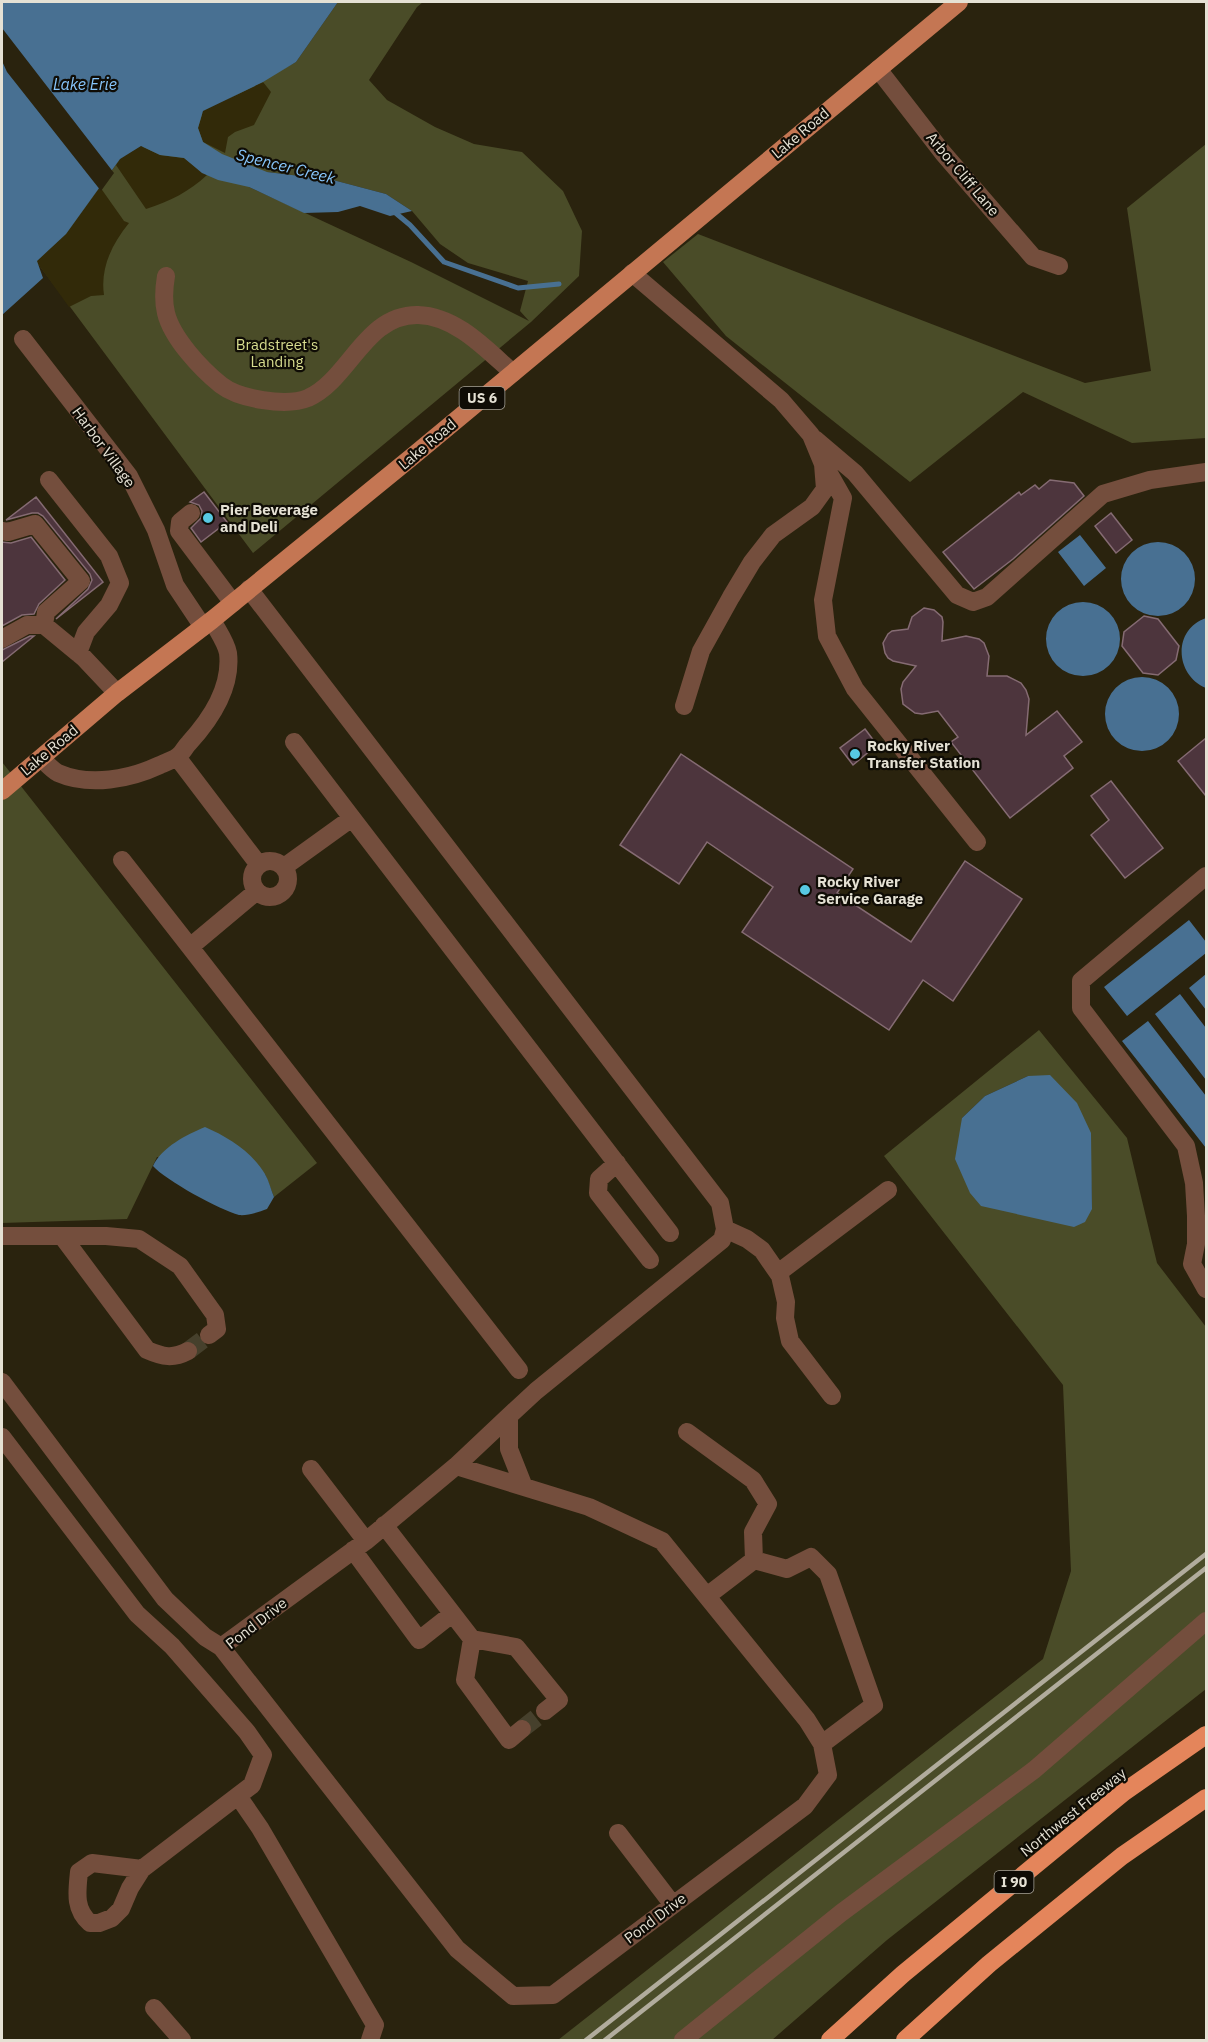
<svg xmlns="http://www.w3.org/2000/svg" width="1208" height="2042" font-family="'IBM Plex Sans',sans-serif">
	<rect width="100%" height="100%" fill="#2a230e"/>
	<!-- green -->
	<path fill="#4a4c28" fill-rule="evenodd" d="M 338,2 L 423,2 L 417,7 L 369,80 L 387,100 L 435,127 L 474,144 L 522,152 L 563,191 L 582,231 L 579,276 L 531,322 L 253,553 L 36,261 L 66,234 L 120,159 L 296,62 ZM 267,172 L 333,180 L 386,194 L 412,211 L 440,244 L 468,263 L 528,281 L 520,311 L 529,321 L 411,262 L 249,187 Z
		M 1206,144 L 1206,438 L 1132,443 L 1023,392 L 910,482 L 726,336 L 663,262 L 698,234 L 1085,383 L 1151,371 L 1127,208 Z
		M 2,762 L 317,1163 L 274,1197 L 265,1174 L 157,1157 L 127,1219 L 2,1223 Z
		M 1039,1030 L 1127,1138 L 1157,1263 L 1206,1327 L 1206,1689 L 887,1940 L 772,2040 L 558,2040 L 1043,1659 L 1071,1571 L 1063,1385 L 884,1156 ZM 1028,1076 L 1091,1179 L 1092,1209 L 962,1118 L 985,1096 Z"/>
	<!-- sand -->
	<path fill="#322a09" d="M 263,82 L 271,92 L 254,125 L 235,132 L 228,137 L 225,153 L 203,142 L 198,128 L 203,111 Z
		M 141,146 L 160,155 L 184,158 L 207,175 C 189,192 170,201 146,209 L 116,165 L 120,159 Z
		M 100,187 L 124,221 L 129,223 C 112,244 100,268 104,295 L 91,296 L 69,307 L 36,261 L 66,234 Z"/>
	<!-- water -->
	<path fill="#487092" d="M 2,2 L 338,2 L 296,62 L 263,82 L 203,111 L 198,128 L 203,142 L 222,154 L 267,172 L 333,180 L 386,194 L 412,211 L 390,216 L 360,206 L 338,212 L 304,213 L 249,187 L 218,180 L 202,173 L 184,158 L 160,155 L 141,146 L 120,159 L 66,234 L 37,261 L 43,278 L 2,315 Z
		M 1080,535 L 1106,568 L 1084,586 L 1058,552 Z
		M1121 579a37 37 0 1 1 74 0a37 37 0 1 1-74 0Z
		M1046 639a37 37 0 1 1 74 0a37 37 0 1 1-74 0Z
		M 1206,618 L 1206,688 C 1175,675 1172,630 1206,618 Z
		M1105 714a37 37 0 1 1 74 0a37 37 0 1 1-74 0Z
		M 1189,920 L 1206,942 L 1206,953 L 1127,1016 L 1104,987 Z
		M 1206,974 L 1206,1010 L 1189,988 Z
		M 1180,994 L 1206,1028 L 1206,1080 L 1155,1014 Z
		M 1148,1021 L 1206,1096 L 1206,1148 L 1122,1041 Z
		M 1050,1075 L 1077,1103 L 1091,1133 L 1092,1209 L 1085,1222 L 1074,1227 L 981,1206 L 970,1193 L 955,1159 L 962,1118 L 985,1096 L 1028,1076 Z
		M 205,1127 C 228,1137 252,1152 265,1174 C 269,1181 271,1190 274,1197 L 267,1209 C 259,1212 247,1216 239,1215 C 220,1210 165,1180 153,1166 C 162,1147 186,1135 205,1127 Z"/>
	<!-- pier -->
	<path fill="#2a230e" d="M 2,24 L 2,28 L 114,173 L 101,191 L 7,72 L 2,61 Z"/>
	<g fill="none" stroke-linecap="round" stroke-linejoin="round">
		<!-- stream -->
		<path stroke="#487092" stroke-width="5" d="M 392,210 L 410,225 L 444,262 L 518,288 L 559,284"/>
	</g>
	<!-- building -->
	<path fill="#4d353d" stroke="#856b73" stroke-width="1.5" d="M 1050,480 L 1074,483 L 1084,496 L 1013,559 L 974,589 L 943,552 L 1019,492 L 1021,495 L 1035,485 L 1039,489 Z
		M 204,492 L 227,522 L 201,542 L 191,528 L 201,518 L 202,511 L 199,505 L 190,502 Z
		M 36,497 L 103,582 L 56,619 L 88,589 L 92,580 L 90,574 L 43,516 L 38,513 L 32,513 L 6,520 Z
		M 1111,513 L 1132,540 L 1116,553 L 1095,526 Z
		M 31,537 L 65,580 L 39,604 L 34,614 L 22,615 L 2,626 L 2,542 L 11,543 Z
		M 924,608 L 934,610 L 942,617 L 943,622 L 942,641 L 966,636 L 979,639 L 984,643 L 989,656 L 987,676 L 1007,676 L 1021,683 L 1026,690 L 1029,699 L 1026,735 L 1057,711 L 1082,742 L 1064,756 L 1073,768 L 1010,818 L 951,742 L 958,737 L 938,711 L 922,714 L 915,713 L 903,704 L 901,689 L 903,682 L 916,666 L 893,661 L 888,658 L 885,653 L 883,643 L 888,634 L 892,631 L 908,629 L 912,617 Z
		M 1144,616 L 1158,619 L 1179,646 L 1176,660 L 1158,675 L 1143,673 L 1122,646 L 1124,632 Z
		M 30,636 L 34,636 L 2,662 L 2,650 Z
		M 865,729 L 877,745 L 853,765 L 840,748 Z
		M 1206,738 L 1206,796 L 1178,761 Z
		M 681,754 L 853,869 L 837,893 L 911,942 L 965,861 L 1022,899 L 953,1001 L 923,980 L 889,1030 L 742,932 L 773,887 L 707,842 L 679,884 L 620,845 Z
		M 1111,781 L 1163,848 L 1125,878 L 1091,835 L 1109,820 L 1091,796 Z"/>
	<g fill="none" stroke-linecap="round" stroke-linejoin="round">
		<!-- minor-tunnel -->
		<path stroke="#46402c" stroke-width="18" stroke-dasharray="18 9" stroke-linecap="butt" d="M 188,1351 L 209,1335
			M 522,1729 L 545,1711"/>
		<!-- minor -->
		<path stroke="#744e3d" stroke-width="18" d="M 878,69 L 943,153 L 1033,257 L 1059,266
			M 632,273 L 781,400 L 811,435 L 823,464 L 825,489 L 812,507 L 773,535 L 752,562 L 731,597 L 701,651 L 684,706
			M 166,276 C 164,288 163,301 166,313 C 172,338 201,369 221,385 C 239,399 286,407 308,398 C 350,379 365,314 418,315 C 456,316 486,349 513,373
			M 23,339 L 129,476 L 156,530 L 175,585 L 203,627
			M 815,439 L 855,473 L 957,595 L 973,602 L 987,597 L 1103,494 L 1150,480 L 1206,472
			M 826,468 L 843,498 L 823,600 L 827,636 L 855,689 L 977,842
			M 49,480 L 109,556 L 120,583 L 109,605 L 86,632 L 78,653
			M 191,513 L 180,522 L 179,531 L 233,603
			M 2,531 L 8,532 L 35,524 L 81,581 L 46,612 L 44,625
			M 249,589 L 720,1203 L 725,1229 L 722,1240 L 536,1391 L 509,1416 L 509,1449 L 524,1487
			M 2,639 L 27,625 L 44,625 L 84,658 L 117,693
			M 294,742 L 352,818
			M 177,757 L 259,865
			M 41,758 C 46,763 52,770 58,773 C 90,787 130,779 160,765 C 166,762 173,760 177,757 C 182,754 185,747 189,743 C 211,719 232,687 228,653 C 226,642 217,630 212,620
			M 122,860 L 190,947
			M252 879a18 18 0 1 1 36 0a18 18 0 1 1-36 0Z
			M 284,867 L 352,818 L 670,1233
			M 1206,876 L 1081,981 L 1081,1008 L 1186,1146 L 1194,1183 L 1196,1216 L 1196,1244 L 1192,1264 L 1206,1289
			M 257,891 L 190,947 L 519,1370
			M 617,1163 L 599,1179 L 598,1193 L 650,1260
			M 725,1229 L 747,1239 L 762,1250 L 780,1276 L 786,1302 L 785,1318 L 790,1341 L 832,1396
			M 2,1236 L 106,1236 L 139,1239 L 180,1266 L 215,1315 L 217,1329 L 209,1335
			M 62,1236 L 147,1350 C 163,1357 173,1359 188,1351
			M 778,1273 L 888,1190
			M 2,1382 L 165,1599 L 205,1637 L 221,1647 L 457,1949 L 513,1996 L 553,1995 L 805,1806 L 828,1775 L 822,1744 L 807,1720 L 662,1541 L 589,1507 L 456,1466 L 366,1541 L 221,1647
			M 687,1432 L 753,1480 L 768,1504 L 753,1532 L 754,1560 L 707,1596
			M 2,1437 L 137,1614 L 172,1646 L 247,1732 L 263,1755 L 252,1785 L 142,1869 L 130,1888 L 121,1909 L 112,1918 L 99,1923 L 90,1923 C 74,1909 77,1892 79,1872 L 92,1863 L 142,1869
			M 456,1466 L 509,1416
			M 311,1469 L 366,1541
			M 384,1525 L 472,1639
			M 353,1550 L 419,1640 L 452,1614
			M 754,1560 L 787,1569 L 811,1557 L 828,1574 L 874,1705 L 822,1744
			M 522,1729 L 509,1740 L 465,1680 L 472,1639 L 516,1647 L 559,1700 L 545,1711
			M 238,1796 L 260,1828 L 375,2025 L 370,2040
			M 618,1833 L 673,1905
			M 154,2008 L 182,2040
			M 683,2040 L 841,1913 L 1034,1770 L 1206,1621"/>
		<!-- major -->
		<path stroke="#c47653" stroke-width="18" d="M 2,791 L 117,693 L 212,620 L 413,456 L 959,2"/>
		<!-- highway -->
		<path stroke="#e4855b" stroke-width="18" d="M 830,2040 L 903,1974 L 1124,1792 L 1206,1735
			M 905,2040 L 989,1964 L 1122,1856 L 1206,1798"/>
		<!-- rail -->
		<path stroke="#b1ac9d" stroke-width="4.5" d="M 586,2040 L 1206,1554
			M 605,2040 L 1206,1568"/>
	</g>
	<!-- markers -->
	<g fill="#57c9e3" stroke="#0f0c05" stroke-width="2">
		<circle cx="208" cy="518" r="6"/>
		<circle cx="855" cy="754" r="6"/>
		<circle cx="805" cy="890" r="6"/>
	</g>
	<g text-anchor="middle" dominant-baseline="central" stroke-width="4.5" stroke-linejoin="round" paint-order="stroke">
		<!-- shield labels -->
		<g fill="#0f0c05" stroke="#a5a196" stroke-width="1.5">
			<rect x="459.5" y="387" width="45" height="22" rx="4.5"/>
			<rect x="994.5" y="1871" width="39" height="22" rx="4.5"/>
		</g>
		<g font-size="14" font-weight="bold" fill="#e5e1d4">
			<text x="482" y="398">US 6</text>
			<text x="1014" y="1882">I 90</text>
		</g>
		<!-- street labels -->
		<g font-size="15" fill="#e5e1d4" stroke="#0f0c05">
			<text transform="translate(800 133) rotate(-40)">Lake Road</text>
			<text transform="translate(963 174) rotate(50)">Arbor Cliff Lane</text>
			<text transform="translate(427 444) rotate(-40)">Lake Road</text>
			<text transform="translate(104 447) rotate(54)">Harbor Village</text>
			<text transform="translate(49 750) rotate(-40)">Lake Road</text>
			<text transform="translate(256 1623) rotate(-38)">Pond Drive</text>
			<text transform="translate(1073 1812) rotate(-39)">Northwest Freeway</text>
			<text transform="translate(655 1918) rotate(-37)">Pond Drive</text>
		</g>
		<!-- park labels -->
		<g font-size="15" fill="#d8dd8f" stroke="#0f0c05">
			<text x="277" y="344">Bradstreet's<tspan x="277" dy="17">Landing</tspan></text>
		</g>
		<!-- poi labels -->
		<g font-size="15" font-weight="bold" fill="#e5e1d4" stroke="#0f0c05" text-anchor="start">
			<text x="220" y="509">Pier Beverage<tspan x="220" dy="17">and Deli</tspan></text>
			<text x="867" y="745">Rocky River<tspan x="867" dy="17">Transfer Station</tspan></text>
			<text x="817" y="881">Rocky River<tspan x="817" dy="17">Service Garage</tspan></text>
		</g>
		<!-- water labels -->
		<g font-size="16" font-style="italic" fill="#87c5fb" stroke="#0f0c05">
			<text x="85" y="84">Lake Erie</text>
			<text transform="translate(286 166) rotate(14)">Spencer Creek</text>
		</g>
	</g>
	<!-- border -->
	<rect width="1208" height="2042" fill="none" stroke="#e5e1d4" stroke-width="6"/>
</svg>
